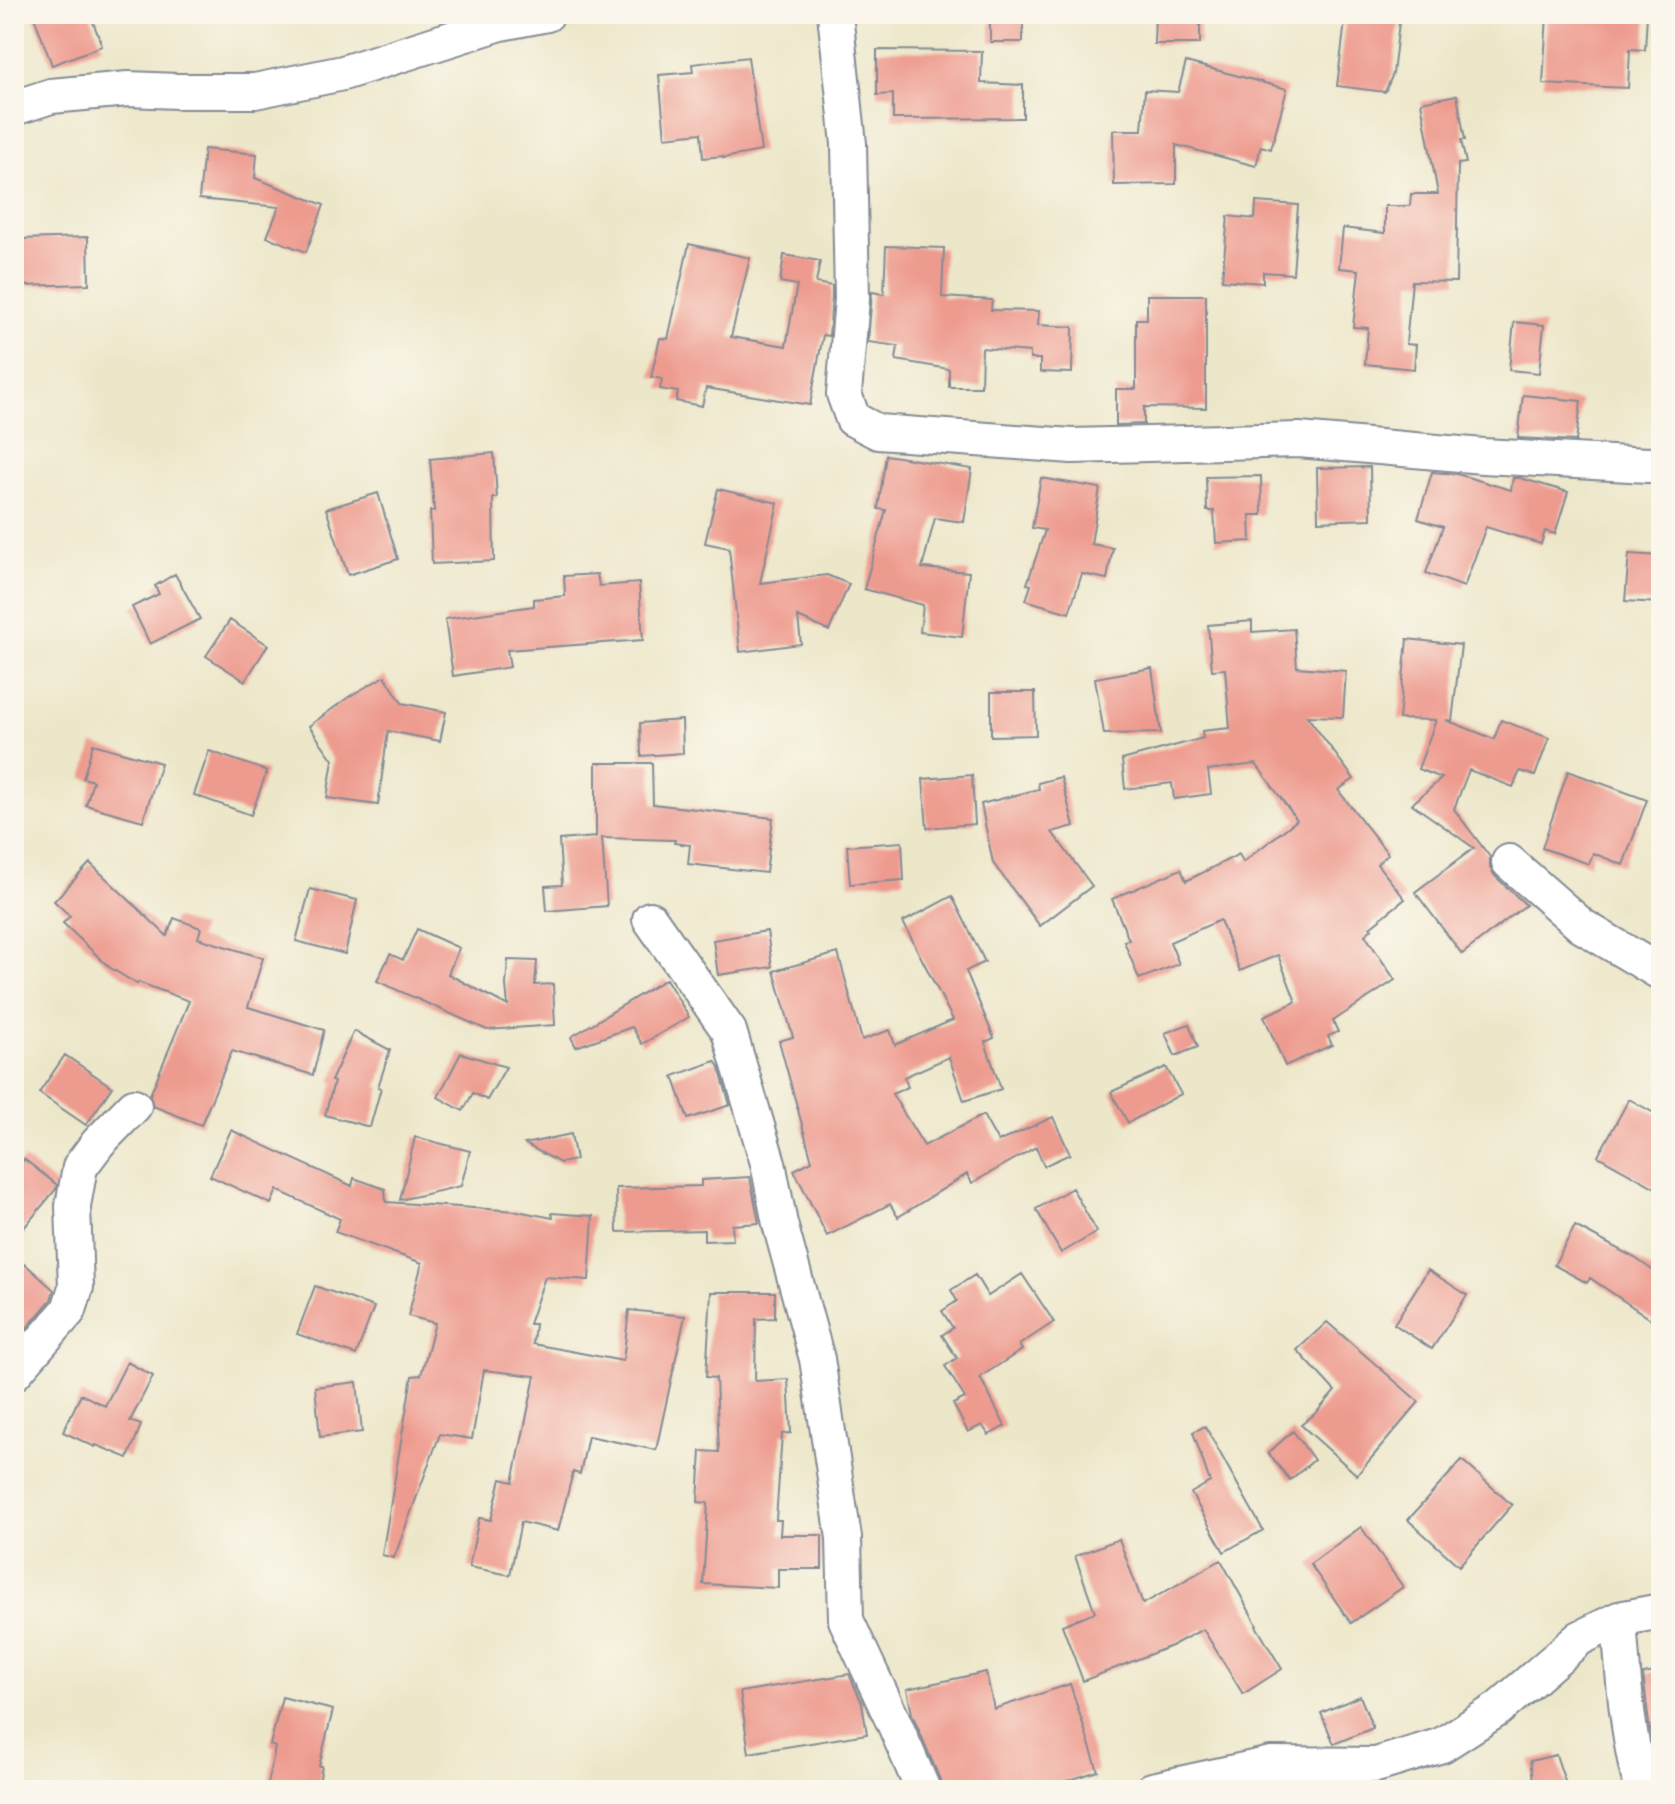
<svg xmlns="http://www.w3.org/2000/svg" width="1675" height="1804" font-family="Mynerve,sans-serif">
	<rect width="100%" height="100%" fill="#fbf7ec"/>
	<filter id="ink" filterUnits="userSpaceOnUse"><feTurbulence type="fractalNoise" baseFrequency=".0125" numOctaves="2"/><feDisplacementMap in="SourceGraphic" scale="16" xChannelSelector="R" yChannelSelector="G"/><feConvolveMatrix kernelMatrix="1 2 1 2 8 2 1 2 1" color-interpolation-filters="sRGB"/></filter>
	<filter id="wash" filterUnits="userSpaceOnUse"><feTurbulence type="fractalNoise" baseFrequency=".006" numOctaves="4" result="noise"/><feDisplacementMap in="SourceGraphic" scale="32" xChannelSelector="R" yChannelSelector="G"/><feGaussianBlur stdDeviation="1.8" result="paint"/><feColorMatrix in="noise" values="0 0 0 0 0 0 0 0 0 0 0 0 0 0 0 0 0 1.4 0 .05"/><feComposite in="paint" operator="in"/></filter>
	<g filter="url(#wash)">
		<rect width="100%" height="100%" fill="#ede7ca"/>
		<g id="blocks">
			<!-- building -->
			<path fill="#ee9b8f" d="M 33,14 L 90,14 L 102,46 L 52,65 Z
				M 990,14 L 1023,14 L 1023,42 L 990,42 Z
				M 1155,14 L 1200,14 L 1200,44 L 1154,44 Z
				M 1346,14 L 1400,14 L 1393,74 L 1385,92 L 1337,86 Z
				M 1547,14 L 1647,14 L 1645,50 L 1630,49 L 1628,88 L 1543,84 Z
				M 877,50 L 982,51 L 981,83 L 1023,85 L 1023,118 L 893,119 L 893,94 L 877,95 Z
				M 748,57 L 761,151 L 723,158 L 723,156 L 703,158 L 701,133 L 665,137 L 659,75 L 693,72 L 692,64 Z
				M 1186,62 L 1287,89 L 1271,149 L 1261,146 L 1256,166 L 1176,145 L 1176,184 L 1114,185 L 1113,130 L 1142,130 L 1145,90 L 1178,92 Z
				M 1457,95 L 1465,140 L 1461,140 L 1466,163 L 1458,164 L 1456,282 L 1412,281 L 1406,344 L 1416,345 L 1414,369 L 1365,364 L 1368,328 L 1353,327 L 1359,270 L 1339,268 L 1343,228 L 1385,233 L 1385,206 L 1410,206 L 1411,194 L 1438,194 L 1421,102 Z
				M 204,149 L 257,154 L 255,178 L 324,205 L 306,252 L 267,237 L 279,207 L 199,199 Z
				M 1256,202 L 1298,205 L 1293,274 L 1263,272 L 1263,283 L 1222,280 L 1228,216 L 1255,219 Z
				M 88,237 L 89,284 L 20,286 L 19,239 Z
				M 689,244 L 750,258 L 731,337 L 786,346 L 797,285 L 780,282 L 784,255 L 820,261 L 816,283 L 832,286 L 832,298 L 829,336 L 823,335 L 810,405 L 706,388 L 702,406 L 676,401 L 678,392 L 660,389 L 662,379 L 651,377 L 660,338 L 668,339 Z
				M 886,246 L 944,248 L 942,297 L 992,300 L 991,310 L 1039,311 L 1038,325 L 1073,327 L 1072,373 L 1040,372 L 1040,359 L 1030,359 L 1030,352 L 982,348 L 981,387 L 949,387 L 949,369 L 896,360 L 898,346 L 868,342 L 872,292 L 884,294 Z
				M 1147,295 L 1206,295 L 1206,408 L 1144,407 L 1144,424 L 1116,425 L 1116,389 L 1136,389 L 1136,319 L 1147,319 Z
				M 1514,322 L 1544,325 L 1539,373 L 1509,370 Z
				M 1523,395 L 1581,401 L 1576,441 L 1518,438 Z
				M 494,453 L 497,498 L 493,498 L 494,561 L 432,564 L 430,511 L 434,511 L 430,459 Z
				M 886,455 L 972,469 L 964,522 L 935,518 L 922,568 L 969,572 L 962,637 L 920,632 L 923,605 L 864,589 L 886,510 L 878,509 Z
				M 1370,467 L 1371,519 L 1318,521 L 1317,468 Z
				M 1432,472 L 1457,474 L 1511,490 L 1513,478 L 1520,478 L 1568,492 L 1555,534 L 1545,531 L 1541,544 L 1486,527 L 1464,587 L 1426,573 L 1443,527 L 1418,519 Z
				M 1261,476 L 1262,515 L 1250,515 L 1251,541 L 1216,543 L 1214,511 L 1207,511 L 1206,477 Z
				M 1041,478 L 1100,488 L 1091,544 L 1113,548 L 1107,579 L 1082,574 L 1069,613 L 1026,600 L 1031,585 L 1027,584 L 1045,530 L 1032,528 Z
				M 718,489 L 778,503 L 760,583 L 827,575 L 849,584 L 829,631 L 798,617 L 801,644 L 740,652 L 729,548 L 705,543 Z
				M 378,493 L 398,559 L 348,575 L 326,509 Z
				M 1629,554 L 1661,556 L 1660,603 L 1625,601 Z
				M 175,574 L 200,619 L 150,644 L 132,607 L 159,594 L 155,586 Z
				M 597,574 L 599,586 L 639,583 L 643,640 L 507,650 L 510,667 L 453,676 L 445,619 L 534,606 L 534,599 L 565,596 L 564,576 Z
				M 230,620 L 268,645 L 245,681 L 206,656 Z
				M 1252,621 L 1252,632 L 1294,629 L 1297,667 L 1346,671 L 1343,717 L 1307,716 L 1354,779 L 1338,790 L 1388,854 L 1377,864 L 1405,899 L 1370,927 L 1372,929 L 1365,935 L 1395,980 L 1333,1021 L 1338,1032 L 1328,1036 L 1332,1045 L 1285,1066 L 1264,1016 L 1296,1002 L 1278,955 L 1240,971 L 1220,920 L 1170,942 L 1179,964 L 1139,979 L 1124,941 L 1129,940 L 1112,899 L 1181,869 L 1186,881 L 1239,854 L 1243,862 L 1297,820 L 1256,764 L 1208,770 L 1211,794 L 1174,799 L 1172,783 L 1125,789 L 1122,760 L 1203,738 L 1202,731 L 1230,728 L 1225,669 L 1212,670 L 1208,625 Z
				M 1407,639 L 1461,645 L 1452,721 L 1446,720 L 1494,739 L 1501,720 L 1549,738 L 1535,776 L 1520,771 L 1513,787 L 1469,770 L 1454,809 L 1490,857 L 1490,868 L 1495,876 L 1526,905 L 1462,954 L 1415,892 L 1474,848 L 1412,804 L 1442,778 L 1418,769 L 1436,720 L 1399,719 Z
				M 1152,668 L 1161,733 L 1104,734 L 1095,678 Z
				M 385,676 L 402,703 L 446,712 L 440,741 L 388,731 L 378,805 L 327,798 L 333,760 L 309,726 L 350,696 Z
				M 991,692 L 1035,692 L 1036,735 L 991,736 Z
				M 682,720 L 683,753 L 641,756 L 640,723 Z
				M 93,744 L 161,763 L 143,821 L 86,805 L 93,781 L 83,778 Z
				M 209,751 L 267,771 L 251,815 L 194,795 Z
				M 596,763 L 652,763 L 653,804 L 773,818 L 766,873 L 688,864 L 690,845 L 674,843 L 675,840 L 602,838 L 607,906 L 547,911 L 545,886 L 562,885 L 559,840 L 596,837 Z
				M 1568,771 L 1647,800 L 1623,865 L 1593,853 L 1589,864 L 1542,848 Z
				M 972,775 L 975,824 L 927,828 L 923,779 Z
				M 1061,777 L 1074,826 L 1052,832 L 1092,886 L 1040,926 L 993,863 L 981,804 L 1039,789 L 1038,783 Z
				M 902,842 L 904,880 L 850,884 L 847,846 Z
				M 90,863 L 167,936 L 174,918 L 201,928 L 198,938 L 263,958 L 248,1007 L 324,1030 L 313,1075 L 232,1051 L 201,1125 L 153,1106 L 150,1095 L 189,1001 L 138,982 L 137,984 L 109,967 L 63,923 L 70,916 L 54,901 Z
				M 310,889 L 357,900 L 345,954 L 296,941 Z
				M 952,896 L 985,962 L 966,971 L 994,1038 L 985,1042 L 1001,1089 L 964,1101 L 949,1057 L 904,1077 L 908,1087 L 892,1094 L 924,1146 L 983,1115 L 998,1142 L 1053,1117 L 1070,1154 L 1044,1166 L 1036,1147 L 972,1183 L 967,1174 L 898,1217 L 890,1204 L 827,1236 L 794,1170 L 812,1161 L 779,1041 L 793,1037 L 774,971 L 838,953 L 862,1040 L 890,1030 L 895,1045 L 953,1020 L 903,922 Z
				M 417,929 L 459,948 L 448,974 L 508,1006 L 506,985 L 508,960 L 537,961 L 535,985 L 553,984 L 555,1025 L 487,1030 L 377,981 L 390,954 L 403,960 Z
				M 767,931 L 772,967 L 718,975 L 713,940 Z
				M 666,979 L 689,1017 L 642,1044 L 632,1027 L 576,1047 L 571,1037 Z
				M 1189,1024 L 1198,1047 L 1175,1056 L 1165,1033 Z
				M 354,1031 L 390,1050 L 378,1087 L 381,1088 L 370,1127 L 325,1115 L 334,1082 L 331,1081 Z
				M 461,1053 L 506,1067 L 487,1100 L 473,1093 L 463,1111 L 438,1097 Z
				M 65,1055 L 112,1087 L 86,1125 L 39,1093 Z
				M 715,1061 L 719,1067 L 730,1105 L 688,1119 L 673,1076 Z
				M 1166,1067 L 1181,1094 L 1128,1123 L 1111,1092 Z
				M 1629,1099 L 1661,1117 L 1661,1191 L 1598,1156 Z
				M 231,1130 L 352,1186 L 354,1178 L 385,1189 L 386,1202 L 517,1211 L 553,1218 L 552,1213 L 593,1216 L 589,1280 L 545,1277 L 529,1324 L 535,1324 L 533,1344 L 623,1361 L 629,1310 L 685,1316 L 656,1450 L 588,1436 L 580,1474 L 573,1472 L 558,1531 L 521,1522 L 510,1575 L 469,1567 L 479,1518 L 491,1520 L 501,1479 L 513,1482 L 535,1376 L 484,1370 L 472,1439 L 440,1434 L 394,1558 L 382,1555 L 412,1376 L 421,1375 L 435,1323 L 408,1316 L 422,1263 L 335,1232 L 340,1219 L 277,1190 L 271,1204 L 210,1176 Z
				M 571,1134 L 576,1160 L 560,1163 L 525,1144 Z
				M 415,1137 L 470,1151 L 461,1186 L 400,1200 Z
				M 24,1159 L 57,1185 L 56,1189 L 14,1240 L 14,1171 Z
				M 750,1177 L 759,1223 L 732,1225 L 733,1240 L 704,1241 L 704,1230 L 617,1232 L 616,1188 L 701,1186 L 701,1180 Z
				M 1072,1188 L 1097,1232 L 1061,1253 L 1036,1209 Z
				M 1575,1226 L 1635,1258 L 1661,1276 L 1661,1326 L 1590,1278 L 1587,1283 L 1554,1265 Z
				M 25,1264 L 54,1290 L 51,1300 L 14,1343 L 14,1276 Z
				M 1428,1270 L 1467,1295 L 1432,1349 L 1394,1324 Z
				M 1022,1274 L 1054,1322 L 1019,1345 L 1022,1350 L 980,1377 L 1005,1426 L 989,1435 L 982,1425 L 968,1432 L 953,1404 L 965,1398 L 945,1366 L 957,1358 L 942,1335 L 953,1328 L 942,1311 L 957,1301 L 951,1290 L 975,1275 L 988,1296 Z
				M 315,1286 L 374,1307 L 356,1355 L 297,1334 Z
				M 711,1292 L 775,1292 L 775,1318 L 756,1319 L 755,1381 L 788,1379 L 791,1433 L 782,1434 L 776,1520 L 781,1520 L 780,1535 L 822,1535 L 822,1569 L 778,1569 L 778,1588 L 703,1584 L 708,1503 L 698,1502 L 701,1451 L 719,1452 L 716,1378 L 706,1377 Z
				M 1327,1322 L 1419,1402 L 1357,1475 L 1301,1425 L 1317,1412 L 1335,1391 L 1297,1350 Z
				M 127,1362 L 153,1376 L 130,1421 L 141,1425 L 128,1458 L 96,1445 L 95,1447 L 63,1432 L 81,1394 L 105,1406 Z
				M 357,1382 L 362,1432 L 320,1437 L 315,1387 Z
				M 1205,1426 L 1263,1530 L 1224,1552 L 1191,1493 L 1210,1482 L 1193,1432 Z
				M 1293,1431 L 1314,1460 L 1290,1480 L 1268,1453 Z
				M 1462,1460 L 1512,1505 L 1459,1566 L 1408,1520 Z
				M 1361,1527 L 1403,1587 L 1351,1623 L 1310,1564 Z
				M 1119,1539 L 1143,1604 L 1221,1560 L 1257,1625 L 1256,1626 L 1282,1669 L 1243,1694 L 1203,1629 L 1171,1646 L 1083,1681 L 1062,1625 L 1095,1612 L 1075,1556 Z
				M 1661,1671 L 1661,1767 L 1657,1767 L 1649,1724 L 1643,1674 Z
				M 986,1672 L 994,1709 L 1070,1684 L 1098,1771 L 1038,1790 L 943,1790 L 941,1782 L 912,1714 L 907,1689 Z
				M 849,1674 L 862,1703 L 867,1734 L 749,1753 L 740,1692 Z
				M 1360,1696 L 1373,1728 L 1334,1744 L 1321,1713 Z
				M 282,1697 L 333,1710 L 319,1766 L 322,1766 L 318,1790 L 267,1790 L 275,1747 L 270,1745 Z
				M 1556,1755 L 1568,1790 L 1535,1790 L 1530,1761 Z"/>
		</g>
	</g>
	<g filter="url(#ink)">
		<use href="#blocks" fill-opacity="0" stroke="#848b94" stroke-width="2"/>
		<g fill="none" stroke-linecap="round" stroke-linejoin="round">
			<!-- minor casing -->
			<g stroke="#848b94" stroke-width="38">
				<path id="minor" d="M 835,14 L 849,144 L 852,299 L 844,394 L 853,419 L 878,432 L 1072,446 L 1299,440 L 1483,456 L 1648,465 L 1661,464
					M 14,108 L 51,96 L 128,89 L 178,91 L 255,91 L 343,73 L 501,23 L 547,14
					M 1509,862 L 1582,926 L 1661,973
					M 650,919 L 729,1031 L 768,1163 L 780,1224 L 817,1359 L 844,1538 L 846,1620 L 895,1725 L 923,1790
					M 14,1373 L 69,1310 L 76,1287 L 73,1206 L 80,1167 L 98,1143 L 134,1106
					M 1619,1619 C 1623,1677 1627,1735 1642,1790
					M 1152,1790 L 1271,1764 L 1376,1765 L 1442,1745 L 1498,1709 L 1580,1638 L 1619,1619 L 1661,1611"/>
			</g>
			<!-- minor -->
			<use href="#minor" stroke="#fff" stroke-width="34"/>
		</g>
	</g>
	<!-- margin -->
	<rect width="1675" height="1804" fill="none" stroke="#fbf7ec" stroke-width="48"/>
</svg>
